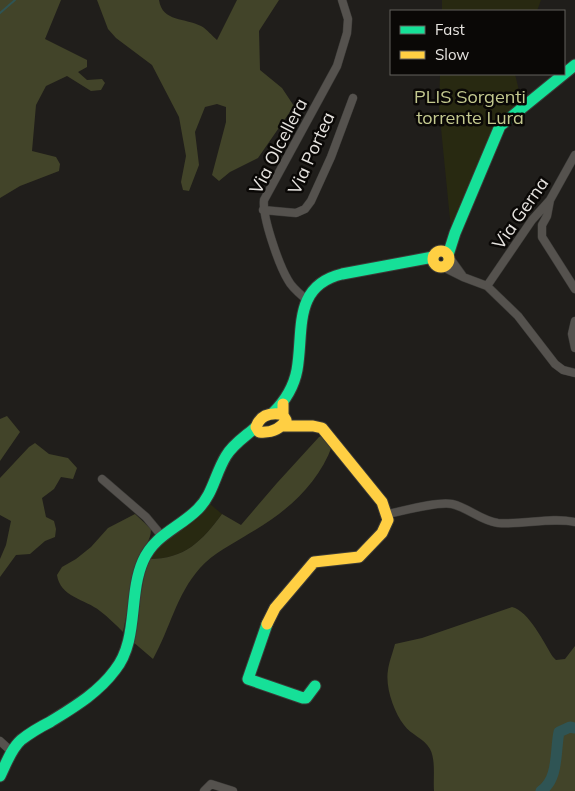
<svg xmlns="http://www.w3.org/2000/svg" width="575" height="791" font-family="Mulish,sans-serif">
	<rect width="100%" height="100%" fill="#201e1b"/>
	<!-- green -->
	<path fill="#282911" d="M 442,0 L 541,0 L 537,11 L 442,11 Z
		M 440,74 L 515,74 L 522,103 L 495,125 L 451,229 L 439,108 Z
		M 210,504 L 222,514 C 202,541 185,559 149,559 L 159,544 L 202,514 Z"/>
	<!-- forest -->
	<path fill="#424429" d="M 0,0 L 61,0 L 45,39 L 87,60 L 87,67 L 78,72 L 87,80 L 102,79 L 105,83 L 101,90 L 91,91 L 67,76 L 46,86 L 36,105 L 32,151 L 56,157 L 60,164 L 59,171 L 20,186 L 0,198 Z
		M 97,0 L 159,0 C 162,22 186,18 201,26 C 207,29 212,36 217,40 L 237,0 L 279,0 L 259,31 L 260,70 L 282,88 L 294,106 L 258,158 L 230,172 L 219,181 L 212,175 L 226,122 L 226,107 L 217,104 L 205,107 L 195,132 L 199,165 L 189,191 L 183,190 L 181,182 L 186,156 L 179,117 L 152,65 L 116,38 L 108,29 Z
		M 7,416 L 20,432 L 0,461 L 0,419 Z
		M 323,435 L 332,446 C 318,485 285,513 250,533 C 233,544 213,553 200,568 C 176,595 170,629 153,659 L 132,641 L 145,572 L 149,559 C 185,559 202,541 222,514 L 241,525 L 277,483 L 319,437 Z
		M 35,443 L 49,454 L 68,458 L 77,468 L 73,479 L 61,477 L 54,489 L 42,498 L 46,517 L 54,521 L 56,529 L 55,537 L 45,541 L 30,554 L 16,555 L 0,577 L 0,559 L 6,545 L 11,521 L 0,515 L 0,478 L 29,447 Z
		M 135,514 L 151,529 C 151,542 143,546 140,558 C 133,582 128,607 123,632 C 116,625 108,617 100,611 C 85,599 60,597 57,575 L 62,567 L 76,559 L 91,547 L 108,528 Z
		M 512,607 C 529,611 544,643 553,657 L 556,660 L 565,659 L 575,646 L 575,791 L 434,791 C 433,778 436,760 430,749 C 424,738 411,735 404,725 C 394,712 385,687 388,670 C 389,662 393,652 395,644 L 422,638 Z"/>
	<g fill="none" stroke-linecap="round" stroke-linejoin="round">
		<!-- stream -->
		<path stroke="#2f5454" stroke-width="2" d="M 0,13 L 15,0"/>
		<!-- river -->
		<path stroke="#2f5454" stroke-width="11" d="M 541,791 C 559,779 555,751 559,732 L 570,727 L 575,728"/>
		<!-- street casing -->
		<g stroke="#3b3a37" stroke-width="9">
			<path id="street" d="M 550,200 L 547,216 L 542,225 L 542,237 L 575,289
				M 263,210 L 296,213 L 305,209 L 311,201 L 331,157 L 353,98
				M 449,257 L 462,275
				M 443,267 L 463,277 L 487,286 L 518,316 L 555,364 L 563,370 L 575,373
				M 487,286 L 532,220 L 550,200 L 575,155
				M 307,300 C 300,294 292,288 288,280 C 279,265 262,217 264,200 L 337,66 L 347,33 L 348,19 L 342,0
				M 575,321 L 572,334 L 575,348
				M 102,479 L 146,517 L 161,535
				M 388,514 C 403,511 438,501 452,504 C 469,508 481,521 498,523 C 524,525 550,517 575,522
				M 0,741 L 12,752
				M 204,791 L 211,784 L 233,791"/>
		</g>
		<!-- fast casing -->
		<g stroke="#3b3a37" stroke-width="13">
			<path id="fast" d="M 448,255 L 455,233 L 500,126 L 575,65
				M 273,413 C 285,401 294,386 297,370 C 304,331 292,286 342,274 L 433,257
				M 267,624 L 248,679 L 303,698 L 306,698 L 315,686
				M 0,776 C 6,764 11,749 21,740 C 30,733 40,727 50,722 C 74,707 98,693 115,670 C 139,640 128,595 143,561 C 154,535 179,528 198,509 C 213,494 215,474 226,456 C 233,444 246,436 256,427"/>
		</g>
		<!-- slow casing -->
		<g stroke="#3b3a37" stroke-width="13">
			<path id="slow" d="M433 259a8 8 0 1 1 16 0a8 8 0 1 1-16 0Z
				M 279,414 C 268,413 260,416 256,427 L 259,432 C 271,433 280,430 286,420 L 283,415 L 283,404
				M 267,624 L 275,608 L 314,562 L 359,557 L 382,533 L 388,520 L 382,502 L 322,428 L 313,426 L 283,426"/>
		</g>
		<!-- street -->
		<use href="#street" stroke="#55524e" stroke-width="8"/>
		<!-- fast -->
		<use href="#fast" stroke="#16e098" stroke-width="11"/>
		<!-- slow -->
		<use href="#slow" stroke="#ffcf43" stroke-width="11"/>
	</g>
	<g text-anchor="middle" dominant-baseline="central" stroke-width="5" stroke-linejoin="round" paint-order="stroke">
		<!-- park labels -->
		<g font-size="18" fill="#c4c98f" stroke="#0a0806">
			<text x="470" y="96">PLIS Sorgenti<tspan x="470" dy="21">torrente Lura</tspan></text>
		</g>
		<!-- street labels -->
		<g font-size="18" fill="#e7e4e0" stroke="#0a0806">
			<text transform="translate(278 146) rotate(-63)">Via Olcellera</text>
			<text transform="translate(311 153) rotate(-66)">Via Portea</text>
			<text transform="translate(520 213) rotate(-55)">Via Gerna</text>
		</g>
	</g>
	<!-- legend -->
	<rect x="390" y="10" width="175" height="65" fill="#0a0806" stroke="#62605d"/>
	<rect x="400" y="26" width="25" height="8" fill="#16e098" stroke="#62605d"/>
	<text x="435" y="35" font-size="15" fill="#e7e4e0">Fast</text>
	<rect x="400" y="51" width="25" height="8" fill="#ffcf43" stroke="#62605d"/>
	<text x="435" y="60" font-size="15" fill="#e7e4e0">Slow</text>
</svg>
